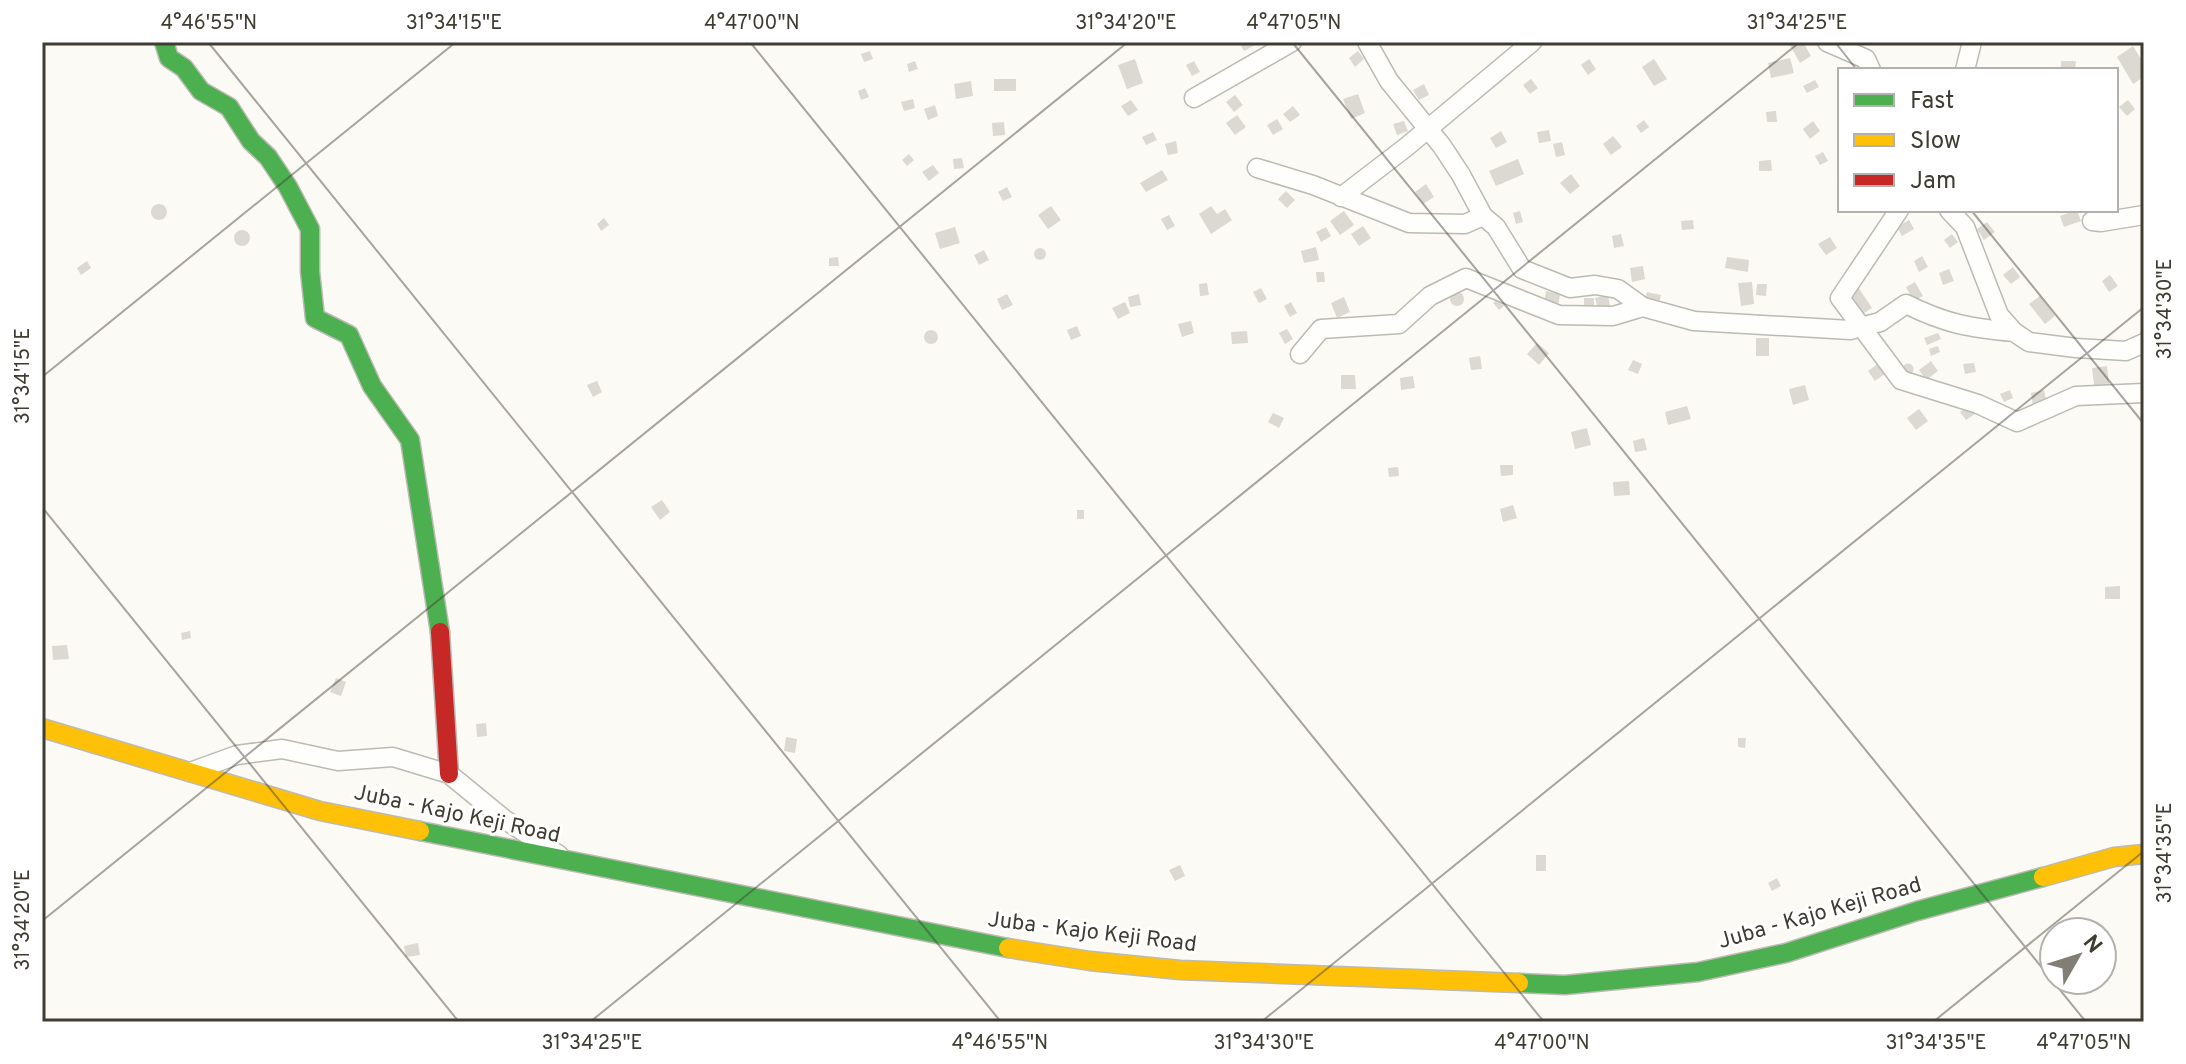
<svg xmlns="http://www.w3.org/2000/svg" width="2186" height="1064" font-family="Overpass,sans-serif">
	<rect width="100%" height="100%" fill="#fbfaf4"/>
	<!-- building -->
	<path fill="#dbd9d1" d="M 1239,42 L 1254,42 L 1255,45 L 1244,51 Z
		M 1788,42 L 1803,42 L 1811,56 L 1800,63 Z
		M 2133,46 L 2144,64 L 2144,77 L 2133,84 L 2117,57 Z
		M 870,51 L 873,59 L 864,62 L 861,54 Z
		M 1358,51 L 1364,59 L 1355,67 L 1349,58 Z
		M 1790,58 L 1794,73 L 1771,78 L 1768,63 Z
		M 1135,59 L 1143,83 L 1127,89 L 1118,65 Z
		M 1589,59 L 1596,69 L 1588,75 L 1581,65 Z
		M 1654,59 L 1667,79 L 1654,86 L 1642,67 Z
		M 915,61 L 918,69 L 909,72 L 907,64 Z
		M 1194,61 L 1200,72 L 1192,76 L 1186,65 Z
		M 2061,61 L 2076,61 L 2075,70 L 2061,70 Z
		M 994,79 L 1016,79 L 1016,91 L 994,91 Z
		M 1531,79 L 1538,88 L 1530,94 L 1523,85 Z
		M 1815,80 L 1819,87 L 1807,93 L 1803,86 Z
		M 971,81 L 973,96 L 956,99 L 954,84 Z
		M 1424,84 L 1429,95 L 1419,100 L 1413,90 Z
		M 865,88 L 869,97 L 861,100 L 858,91 Z
		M 1358,94 L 1365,113 L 1351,119 L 1343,99 Z
		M 1235,95 L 1243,105 L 1234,112 L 1226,102 Z
		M 913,99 L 915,108 L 904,111 L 901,102 Z
		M 1131,100 L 1138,110 L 1128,116 L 1121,106 Z
		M 2128,100 L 2135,109 L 2127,116 L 2119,107 Z
		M 935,105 L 938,116 L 928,120 L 924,109 Z
		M 1293,106 L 1300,115 L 1290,122 L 1283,114 Z
		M 1776,111 L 1777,122 L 1767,122 L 1766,112 Z
		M 1237,115 L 1246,127 L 1235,135 L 1226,123 Z
		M 1277,119 L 1283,129 L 1273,135 L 1267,125 Z
		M 1644,120 L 1649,127 L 1641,133 L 1636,126 Z
		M 1404,121 L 1408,131 L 1397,135 L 1393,124 Z
		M 1813,121 L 1820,131 L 1810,139 L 1803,129 Z
		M 1004,122 L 1005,135 L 993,136 L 992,123 Z
		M 1549,130 L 1551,141 L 1539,143 L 1537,132 Z
		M 1501,131 L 1507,142 L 1496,148 L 1490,138 Z
		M 1153,132 L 1157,140 L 1146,145 L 1142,137 Z
		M 1613,136 L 1622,147 L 1611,155 L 1603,144 Z
		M 1176,141 L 1178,153 L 1168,155 L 1165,144 Z
		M 1562,142 L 1565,155 L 1556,157 L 1553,144 Z
		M 1823,152 L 1828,161 L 1820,165 L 1815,156 Z
		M 909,154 L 914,160 L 907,166 L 902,160 Z
		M 962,158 L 964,168 L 954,169 L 953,159 Z
		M 1518,159 L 1524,174 L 1496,186 L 1489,171 Z
		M 1771,160 L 1772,171 L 1759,171 L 1759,161 Z
		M 933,165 L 939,173 L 929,181 L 922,172 Z
		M 1162,170 L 1168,180 L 1146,192 L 1140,183 Z
		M 1571,174 L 1580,186 L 1570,194 L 1560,183 Z
		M 1426,184 L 1434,197 L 1423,204 L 1415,192 Z
		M 1007,187 L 1012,197 L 1003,201 L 998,192 Z
		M 1286,191 L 1295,200 L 1287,208 L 1278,199 Z
		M151 212a8 8 0 1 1 16 0a8 8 0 1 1-16 0Z
		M 1051,206 L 1061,220 L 1048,229 L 1038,215 Z
		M 1211,206 L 1217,214 L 1225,209 L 1232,220 L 1211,234 L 1199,214 Z
		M 2077,210 L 2081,221 L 2064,227 L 2060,216 Z
		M 1344,211 L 1354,225 L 1340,235 L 1330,221 Z
		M 1520,211 L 1523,222 L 1516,224 L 1513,213 Z
		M 1169,215 L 1175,226 L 1167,230 L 1161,219 Z
		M 604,218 L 609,225 L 601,231 L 597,224 Z
		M 1693,220 L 1694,229 L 1682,230 L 1681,221 Z
		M 1909,220 L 1914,229 L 1902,236 L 1897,227 Z
		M 1987,222 L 1995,232 L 1984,240 L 1977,229 Z
		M 1363,226 L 1371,238 L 1359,246 L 1351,234 Z
		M 955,227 L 960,243 L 940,249 L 935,233 Z
		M 1326,227 L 1331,236 L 1321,242 L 1316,232 Z
		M234 238a8 8 0 1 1 16 0a8 8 0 1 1-16 0Z
		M 1621,234 L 1624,246 L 1614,248 L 1612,236 Z
		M 1952,234 L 1958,242 L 1950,248 L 1944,240 Z
		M 1830,237 L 1837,248 L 1826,255 L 1818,244 Z
		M 1316,247 L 1319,260 L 1304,263 L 1301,251 Z
		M1034 254a6 6 0 1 1 12 0a6 6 0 1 1-12 0Z
		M 984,250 L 989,260 L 979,265 L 974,255 Z
		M 1922,256 L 1928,267 L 1919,272 L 1914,261 Z
		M 838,257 L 839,266 L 829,266 L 829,258 Z
		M 1727,257 L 1749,260 L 1748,272 L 1725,268 Z
		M 87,261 L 91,268 L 81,275 L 77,268 Z
		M 1643,266 L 1645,279 L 1632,282 L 1630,268 Z
		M 2013,267 L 2020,277 L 2011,284 L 2003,275 Z
		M 1949,269 L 1954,281 L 1943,285 L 1939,273 Z
		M 1316,272 L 1324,272 L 1325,282 L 1317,282 Z
		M 2110,275 L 2118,286 L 2109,292 L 2102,281 Z
		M 1752,282 L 1754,304 L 1741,306 L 1738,283 Z
		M 1915,282 L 1923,296 L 1913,301 L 1906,287 Z
		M 1207,283 L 1209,295 L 1200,296 L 1199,284 Z
		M 1757,284 L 1767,284 L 1766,296 L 1756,295 Z
		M 1858,287 L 1872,308 L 1861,315 L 1847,295 Z
		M 1261,288 L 1267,299 L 1259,303 L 1253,292 Z
		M 1546,291 L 1560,294 L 1558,307 L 1544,304 Z
		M 1647,292 L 1661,295 L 1658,307 L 1644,303 Z
		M1450 299a7 7 0 1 1 14 0a7 7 0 1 1-14 0Z
		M 1007,294 L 1013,305 L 1002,310 L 997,299 Z
		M 1139,294 L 1141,305 L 1130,307 L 1128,297 Z
		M 1608,295 L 1610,306 L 1598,309 L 1595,298 Z
		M 2040,296 L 2055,316 L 2045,324 L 2029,304 Z
		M 1344,297 L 1350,312 L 1337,318 L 1331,303 Z
		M 1584,298 L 1594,298 L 1594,309 L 1584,310 Z
		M 1498,299 L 1504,306 L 1499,310 L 1493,303 Z
		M 1125,302 L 1130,313 L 1118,319 L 1112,308 Z
		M 1291,302 L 1297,313 L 1290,317 L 1284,306 Z
		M 1191,321 L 1194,333 L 1182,337 L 1178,324 Z
		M 1077,326 L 1081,336 L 1071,340 L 1067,330 Z
		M 1287,329 L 1293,339 L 1285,344 L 1279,333 Z
		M924 337a7 7 0 1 1 14 0a7 7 0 1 1-14 0Z
		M 1247,331 L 1248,343 L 1232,344 L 1231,332 Z
		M 1938,333 L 1941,339 L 1927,345 L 1924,338 Z
		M 1756,338 L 1769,338 L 1769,356 L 1756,356 Z
		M 1537,343 L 1549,353 L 1539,365 L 1527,354 Z
		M 1938,346 L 1940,352 L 1931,356 L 1929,349 Z
		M 1480,356 L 1482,369 L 1471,370 L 1469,358 Z
		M 1633,360 L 1642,364 L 1638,374 L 1628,370 Z
		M 1931,361 L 1938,371 L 1926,380 L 1919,370 Z
		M 1879,363 L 1886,373 L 1875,381 L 1868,371 Z
		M 1974,363 L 1976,372 L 1965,374 L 1963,364 Z
		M1902.5 369a5.5 5.5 0 1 1 11 0a5.5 5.5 0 1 1-11 0Z
		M 2107,366 L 2110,391 L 2095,393 L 2092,368 Z
		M 1341,375 L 1355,375 L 1356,389 L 1341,389 Z
		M 1413,376 L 1415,388 L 1401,390 L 1400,378 Z
		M 597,381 L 602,392 L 593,397 L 587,385 Z
		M 1805,385 L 1809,400 L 1793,405 L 1789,389 Z
		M 2010,390 L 2013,398 L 2004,402 L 2000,394 Z
		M 2044,390 L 2047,404 L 2033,406 L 2031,393 Z
		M 1687,406 L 1691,419 L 1668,425 L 1665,412 Z
		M 1969,406 L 1975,414 L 1966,420 L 1960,412 Z
		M 1919,409 L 1928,421 L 1916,430 L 1907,418 Z
		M 1273,413 L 1284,418 L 1279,428 L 1268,422 Z
		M 1587,428 L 1591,445 L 1575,449 L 1571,432 Z
		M 1644,438 L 1647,450 L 1635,452 L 1633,441 Z
		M 1500,465 L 1513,465 L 1513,475 L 1501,476 Z
		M 1398,467 L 1399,476 L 1389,477 L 1388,468 Z
		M 1629,481 L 1630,495 L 1614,496 L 1613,482 Z
		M 662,500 L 670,512 L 660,520 L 651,507 Z
		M 1513,505 L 1517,518 L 1503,522 L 1500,509 Z
		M 1077,510 L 1084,510 L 1084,519 L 1077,519 Z
		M 2120,586 L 2120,599 L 2105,599 L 2105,587 Z
		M 190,631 L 191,638 L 182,640 L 181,633 Z
		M 67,645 L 69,659 L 53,660 L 52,646 Z
		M 336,678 L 346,682 L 341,696 L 330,692 Z
		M 486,723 L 487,736 L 477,737 L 476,724 Z
		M 786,737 L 797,739 L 795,753 L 784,751 Z
		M 1738,738 L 1746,738 L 1745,748 L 1738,747 Z
		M 1536,855 L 1546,855 L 1546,871 L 1536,871 Z
		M 1180,865 L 1185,876 L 1175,881 L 1169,870 Z
		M 1777,878 L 1781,886 L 1772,891 L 1768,883 Z
		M 418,943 L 420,955 L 406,957 L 404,946 Z"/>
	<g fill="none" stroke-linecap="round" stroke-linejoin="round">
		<!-- street casing -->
		<g stroke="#bcbab3" stroke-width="21">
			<path id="street" d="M 1367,42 L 1389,81 L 1442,146 L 1461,175 L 1483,216 L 1496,227 L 1522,269 L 1570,288 L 1595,285 L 1618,289 L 1643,307
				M 1827,42 L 1866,59 L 1871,70
				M 1965,70 L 1972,42
				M 1194,98 L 1292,42
				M 1257,168 L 1313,185 L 1409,223 L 1465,224 L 1483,216
				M 1341,197 L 1405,148 L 1532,42
				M 1899,210 L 1840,298 L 1901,380 L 1978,404 L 2017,422 L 2076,396 L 2144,393
				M 1949,210 L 1965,227 L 1999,315 L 2014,332 L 2029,342 L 2076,348 L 2126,351 L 2144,343
				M 2092,221 L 2101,222 L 2144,215
				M 1300,354 L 1321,329 L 1399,324 L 1430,296 L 1466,278 L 1559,315 L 1613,316 L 1643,307 L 1694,321 L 1850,330 L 1880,322 L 1906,304 C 1946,324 1970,328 2014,332
				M 190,772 L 237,755 L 282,749 L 338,761 L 393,757 L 449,774 L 504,819 L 559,855"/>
		</g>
		<!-- fast casing -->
		<g stroke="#bcbab3" stroke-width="21">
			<path id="fast" d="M 164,42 L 169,58 L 184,68 L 201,91 L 229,107 L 251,141 L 268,157 L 288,187 L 310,229 L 310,271 L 315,318 L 349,335 L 372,386 L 410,440 L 440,632
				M 420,831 L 1008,948
				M 1519,983 L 1565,985 L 1698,972 L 1786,953 L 1917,911 L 2043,877"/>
		</g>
		<!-- slow casing -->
		<g stroke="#bcbab3" stroke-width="21">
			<path id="slow" d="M 42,728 L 320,811 L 420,831
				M 2043,877 L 2114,857 L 2144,854
				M 1008,948 L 1090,961 L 1180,970 L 1519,983"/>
		</g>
		<!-- jam casing -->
		<g stroke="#bcbab3" stroke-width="21">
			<path id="jam" d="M 440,632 L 449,774"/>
		</g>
		<!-- street -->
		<use href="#street" stroke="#fefefd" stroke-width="18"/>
		<!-- fast -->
		<use href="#fast" stroke="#4caf50" stroke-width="18"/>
		<!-- slow -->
		<use href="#slow" stroke="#ffc107" stroke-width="18"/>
		<!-- jam -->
		<use href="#jam" stroke="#c62828" stroke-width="18"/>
	</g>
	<!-- ticks -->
	<path fill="none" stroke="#3f3c32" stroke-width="2" stroke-opacity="0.45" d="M 208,42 L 1001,1022M 750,42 L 1544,1022M 1292,42 L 2086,1022M 1835,42 L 1857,70M 1971,210 L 2144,424M 42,377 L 456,42M 42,507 L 459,1022M 42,921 L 1128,42M 590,1022 L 1800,42M 1261,1022 L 2144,307M 1933,1022 L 2144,851"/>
	<g text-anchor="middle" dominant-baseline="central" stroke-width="6" stroke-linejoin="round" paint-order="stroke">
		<!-- street labels -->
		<g font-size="22" fill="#3f3c32" stroke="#fff">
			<text transform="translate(457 815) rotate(12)">Juba - Kajo Keji Road</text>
			<text transform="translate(1820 914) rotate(-16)">Juba - Kajo Keji Road</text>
			<text transform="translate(1092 933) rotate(7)">Juba - Kajo Keji Road</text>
		</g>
	</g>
	<!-- border -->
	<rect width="2186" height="1064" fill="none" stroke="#ffffff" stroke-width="88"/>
	<!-- legend -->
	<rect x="1838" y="68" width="280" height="144" fill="#ffffff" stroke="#b2b1ad" stroke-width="2"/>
	<rect x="1854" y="94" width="40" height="12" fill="#4caf50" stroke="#b2b1ad" stroke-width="2"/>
	<text x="1910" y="108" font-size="24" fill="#3f3c32">Fast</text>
	<rect x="1854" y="134" width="40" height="12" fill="#ffc107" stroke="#b2b1ad" stroke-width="2"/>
	<text x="1910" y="148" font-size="24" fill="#3f3c32">Slow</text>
	<rect x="1854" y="174" width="40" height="12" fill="#c62828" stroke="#b2b1ad" stroke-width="2"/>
	<text x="1910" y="188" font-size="24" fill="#3f3c32">Jam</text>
	<!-- north arrow -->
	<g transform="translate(2078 956) rotate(51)"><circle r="38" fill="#ffffff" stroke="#b2b1ad" stroke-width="2"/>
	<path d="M0-6L14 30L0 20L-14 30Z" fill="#817e76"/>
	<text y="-12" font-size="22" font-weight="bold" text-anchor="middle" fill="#3f3c32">N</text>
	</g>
	<rect x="44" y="44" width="2098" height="976" fill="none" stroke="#3f3c32" stroke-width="3"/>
	<g font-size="20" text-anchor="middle" fill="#3f3c32">
		<text x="209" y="29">4°46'55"N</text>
		<text x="454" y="29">31°34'15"E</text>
		<text x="752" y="29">4°47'00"N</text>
		<text x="1126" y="29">31°34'20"E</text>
		<text x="1294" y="29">4°47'05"N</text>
		<text x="1797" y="29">31°34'25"E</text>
		<text transform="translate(2164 309) rotate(-90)" y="7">31°34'30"E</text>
		<text transform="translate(22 376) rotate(-90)" y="7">31°34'15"E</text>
		<text transform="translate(2164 853) rotate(-90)" y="7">31°34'35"E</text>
		<text transform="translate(22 920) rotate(-90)" y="7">31°34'20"E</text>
		<text x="592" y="1049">31°34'25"E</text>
		<text x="1000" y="1049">4°46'55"N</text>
		<text x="1264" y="1049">31°34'30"E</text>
		<text x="1542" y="1049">4°47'00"N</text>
		<text x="1936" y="1049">31°34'35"E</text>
		<text x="2084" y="1049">4°47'05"N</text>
	</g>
</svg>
